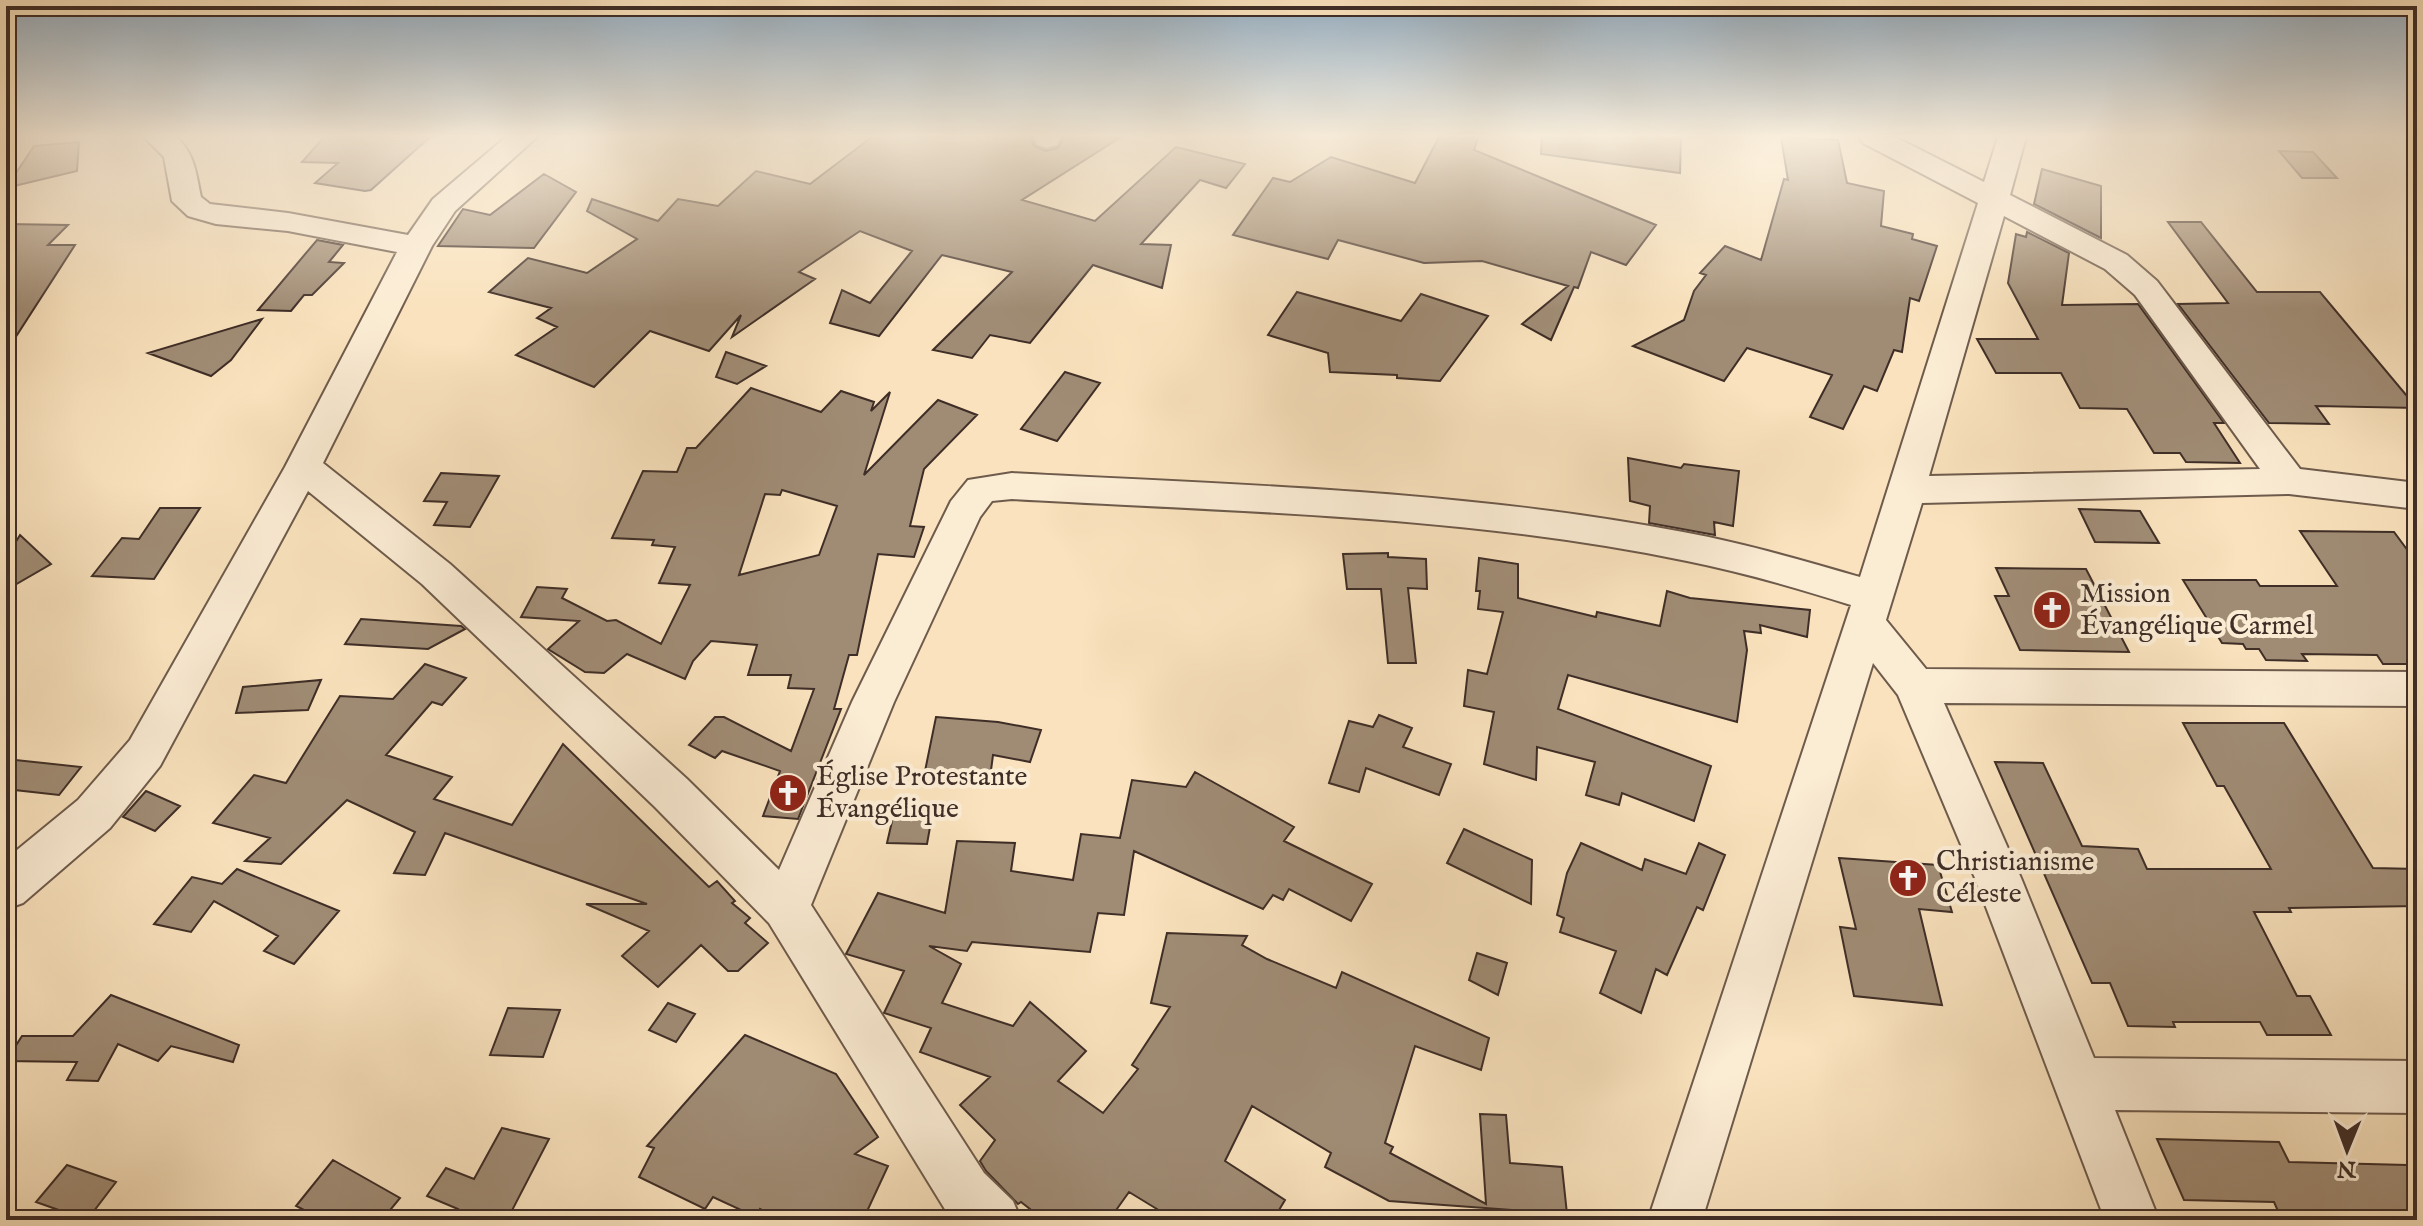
<svg xmlns="http://www.w3.org/2000/svg" width="2423" height="1226" font-family="'IM FELL English',serif">
	<rect width="100%" height="100%" fill="#f9e2bd"/>
	<filter id="stains"><feTurbulence type="fractalNoise" baseFrequency=".0025" numOctaves="4"/><feColorMatrix values="0 0 0 0 .2 0 0 0 0 .09 0 0 0 0 .02 0 0 0 .5 -.17"/></filter>
	<radialGradient id="worn" r=".72"><stop offset=".6" stop-color="#630" stop-opacity="0"/><stop offset="1" stop-color="#630" stop-opacity=".3"/></radialGradient>
	<!-- building -->
	<path fill="#a08c75" stroke="#3f2e27" stroke-width="2" fill-rule="evenodd" d="M 324,137 L 430,137 L 371,190 L 365,191 L 315,183 L 338,163 L 302,162 Z
		M 872,137 L 1030,137 L 1034,146 L 1046,151 L 1058,148 L 1064,137 L 1121,137 L 1022,200 L 1095,221 L 1176,147 L 1245,164 L 1226,188 L 1200,180 L 1141,244 L 1171,245 L 1162,288 L 1093,265 L 1030,343 L 990,335 L 972,358 L 933,350 L 1012,272 L 942,255 L 879,336 L 830,323 L 842,290 L 870,303 L 912,251 L 860,231 L 799,272 L 815,279 L 732,337 L 741,315 L 709,351 L 650,331 L 594,387 L 516,355 L 557,327 L 537,318 L 551,308 L 489,292 L 528,258 L 587,273 L 637,239 L 587,211 L 592,199 L 658,221 L 678,199 L 718,206 L 756,171 L 810,184 Z
		M 1439,137 L 1478,137 L 1474,150 L 1656,225 L 1626,265 L 1591,252 L 1578,288 L 1574,287 L 1551,340 L 1522,324 L 1568,286 L 1482,261 L 1424,263 L 1338,240 L 1328,259 L 1233,235 L 1273,178 L 1290,182 L 1331,157 L 1415,183 Z
		M 1542,137 L 1681,137 L 1680,173 L 1541,154 Z
		M 1781,137 L 1838,140 L 1847,183 L 1884,191 L 1881,226 L 1913,234 L 1912,239 L 1937,246 L 1919,301 L 1910,298 L 1902,352 L 1894,350 L 1877,391 L 1864,386 L 1843,429 L 1810,417 L 1832,375 L 1747,348 L 1724,381 L 1633,346 L 1684,320 L 1694,291 L 1706,275 L 1700,273 L 1725,246 L 1761,260 L 1784,179 L 1788,180 Z
		M 79,142 L 77,171 L 6,188 L 34,146 Z
		M 2279,151 L 2313,152 L 2337,178 L 2302,178 Z
		M 2042,169 L 2101,186 L 2101,238 L 2034,204 Z
		M 544,174 L 576,192 L 534,248 L 438,246 L 463,209 L 490,215 Z
		M 2168,222 L 2201,222 L 2257,292 L 2320,292 L 2417,408 L 2316,406 L 2329,424 L 2269,423 L 2178,304 L 2228,303 Z
		M 6,224 L 68,225 L 48,245 L 75,245 L 6,352 Z
		M 2027,232 L 2069,253 L 2062,305 L 2138,304 L 2224,423 L 2214,423 L 2240,463 L 2186,462 L 2180,453 L 2154,453 L 2127,409 L 2080,408 L 2061,373 L 1996,373 L 1977,339 L 2038,339 L 2008,283 L 2016,234 L 2026,237 Z
		M 317,240 L 343,245 L 329,262 L 344,263 L 312,295 L 304,295 L 291,311 L 258,310 Z
		M 1297,292 L 1401,321 L 1421,294 L 1488,316 L 1440,381 L 1397,378 L 1397,375 L 1330,372 L 1328,353 L 1268,335 Z
		M 262,319 L 231,360 L 211,376 L 148,353 Z
		M 726,352 L 766,366 L 737,384 L 716,377 Z
		M 1065,372 L 1100,383 L 1057,441 L 1021,429 Z
		M 751,388 L 821,412 L 841,391 L 874,402 L 871,411 L 890,392 L 864,475 L 938,400 L 977,415 L 924,469 L 910,526 L 924,527 L 914,557 L 878,554 L 857,655 L 849,655 L 834,709 L 841,709 L 798,819 L 763,816 L 780,771 L 722,751 L 715,758 L 689,745 L 715,717 L 724,717 L 791,751 L 814,689 L 788,688 L 791,675 L 748,675 L 757,645 L 711,641 L 693,661 L 685,679 L 627,654 L 604,673 L 585,672 L 548,649 L 579,621 L 521,617 L 537,587 L 567,589 L 562,598 L 607,621 L 616,620 L 661,644 L 690,585 L 659,583 L 675,547 L 652,545 L 654,540 L 612,538 L 643,471 L 677,472 L 687,448 L 696,448 ZM 782,490 L 837,506 L 819,555 L 739,575 L 765,494 L 780,495 Z
		M 1628,458 L 1681,468 L 1684,464 L 1739,471 L 1733,526 L 1714,522 L 1715,535 L 1649,523 L 1650,506 L 1630,501 Z
		M 441,473 L 499,476 L 470,527 L 434,525 L 447,502 L 424,501 Z
		M 160,508 L 200,508 L 154,579 L 92,576 L 122,538 L 139,539 Z
		M 2079,509 L 2140,511 L 2159,543 L 2095,542 Z
		M 2300,531 L 2394,532 L 2417,563 L 2417,664 L 2383,664 L 2377,655 L 2302,654 L 2307,661 L 2266,660 L 2259,649 L 2246,649 L 2243,644 L 2222,643 L 2183,580 L 2256,580 L 2260,586 L 2337,586 Z
		M 20,535 L 51,564 L 6,590 L 6,558 Z
		M 1388,553 L 1388,557 L 1426,559 L 1427,589 L 1408,588 L 1416,663 L 1388,663 L 1381,589 L 1347,589 L 1343,554 Z
		M 1479,558 L 1518,564 L 1518,598 L 1596,617 L 1597,612 L 1660,626 L 1667,591 L 1690,598 L 1810,610 L 1807,637 L 1760,625 L 1761,633 L 1744,631 L 1747,650 L 1737,722 L 1568,675 L 1558,709 L 1711,766 L 1694,821 L 1622,793 L 1619,805 L 1586,795 L 1595,762 L 1537,747 L 1536,780 L 1484,764 L 1494,712 L 1464,706 L 1468,670 L 1487,674 L 1503,612 L 1478,609 L 1480,591 L 1476,591 Z
		M 1996,568 L 2086,569 L 2129,652 L 2020,650 L 1995,596 L 2009,596 Z
		M 361,619 L 461,626 L 465,629 L 428,649 L 345,644 Z
		M 425,664 L 466,678 L 442,705 L 432,702 L 386,755 L 452,777 L 434,799 L 512,825 L 563,744 L 709,887 L 717,881 L 735,901 L 732,903 L 750,918 L 745,923 L 768,943 L 738,971 L 728,971 L 701,945 L 658,987 L 622,956 L 649,931 L 586,904 L 647,904 L 445,833 L 425,875 L 394,873 L 415,832 L 347,800 L 281,864 L 245,861 L 270,838 L 213,823 L 254,775 L 286,783 L 340,696 L 393,699 Z
		M 321,680 L 308,710 L 236,713 L 243,687 Z
		M 1379,715 L 1412,728 L 1403,747 L 1451,764 L 1439,795 L 1366,768 L 1359,792 L 1329,783 L 1349,721 L 1373,727 Z
		M 936,717 L 998,722 L 1041,730 L 1030,762 L 993,755 L 990,778 L 924,776 Z
		M 2183,723 L 2284,723 L 2373,868 L 2417,869 L 2417,906 L 2289,908 L 2291,912 L 2254,912 L 2297,996 L 2310,996 L 2331,1035 L 2267,1035 L 2260,1022 L 2173,1022 L 2175,1027 L 2128,1026 L 2110,983 L 2092,983 L 1995,762 L 2043,763 L 2082,846 L 2138,849 L 2147,869 L 2271,869 L 2224,786 L 2217,786 Z
		M 6,759 L 81,767 L 59,795 L 6,789 Z
		M 1195,772 L 1294,827 L 1284,841 L 1372,884 L 1351,921 L 1289,889 L 1283,900 L 1273,895 L 1263,909 L 1134,851 L 1124,915 L 1098,913 L 1090,952 L 972,942 L 967,951 L 929,946 L 961,964 L 942,1003 L 1013,1026 L 1030,1002 L 1086,1051 L 1058,1081 L 1103,1113 L 1138,1069 L 1132,1065 L 1170,1007 L 1151,1003 L 1167,933 L 1247,936 L 1242,945 L 1267,959 L 1336,988 L 1342,972 L 1489,1038 L 1481,1070 L 1415,1046 L 1385,1143 L 1393,1147 L 1390,1153 L 1486,1204 L 1480,1114 L 1506,1115 L 1510,1163 L 1562,1167 L 1567,1214 L 1389,1201 L 1325,1167 L 1331,1153 L 1252,1106 L 1225,1161 L 1285,1200 L 1273,1220 L 1175,1220 L 1129,1192 L 1109,1220 L 1044,1220 L 1021,1202 L 1018,1204 L 986,1171 L 980,1161 L 995,1140 L 960,1105 L 990,1077 L 920,1052 L 931,1028 L 884,1013 L 904,971 L 846,954 L 878,893 L 945,913 L 957,841 L 1015,843 L 1011,871 L 1073,880 L 1081,834 L 1120,838 L 1132,780 L 1186,787 Z
		M 146,791 L 180,806 L 155,831 L 123,817 Z
		M 896,804 L 934,805 L 927,844 L 887,843 Z
		M 1464,829 L 1532,860 L 1531,904 L 1447,863 Z
		M 1581,843 L 1642,870 L 1645,859 L 1686,874 L 1699,843 L 1725,855 L 1703,910 L 1697,907 L 1667,975 L 1656,969 L 1641,1013 L 1600,993 L 1616,951 L 1560,932 L 1564,918 L 1557,915 L 1567,873 Z
		M 1839,858 L 1938,865 L 1952,912 L 1919,909 L 1942,1005 L 1854,996 L 1840,927 L 1856,929 Z
		M 237,869 L 339,911 L 294,964 L 264,951 L 278,936 L 214,901 L 191,932 L 154,924 L 192,877 L 222,884 Z
		M 1477,953 L 1507,963 L 1498,995 L 1469,980 Z
		M 111,995 L 239,1045 L 233,1062 L 171,1046 L 158,1061 L 118,1044 L 98,1081 L 67,1080 L 77,1062 L 6,1061 L 22,1036 L 73,1036 Z
		M 668,1003 L 695,1014 L 676,1042 L 649,1030 Z
		M 508,1008 L 560,1010 L 543,1057 L 490,1055 Z
		M 745,1035 L 836,1074 L 878,1137 L 855,1154 L 888,1166 L 863,1220 L 780,1220 L 760,1209 L 756,1217 L 713,1197 L 705,1209 L 639,1177 L 654,1148 L 647,1146 Z
		M 502,1128 L 549,1139 L 507,1220 L 451,1220 L 458,1209 L 427,1196 L 446,1168 L 474,1179 Z
		M 2157,1139 L 2279,1142 L 2289,1162 L 2407,1165 L 2417,1185 L 2417,1220 L 2282,1220 L 2274,1202 L 2184,1200 Z
		M 333,1160 L 400,1198 L 382,1220 L 324,1220 L 296,1206 Z
		M 67,1165 L 116,1182 L 87,1220 L 36,1202 Z"/>
	<g fill="none" stroke-linecap="round" stroke-linejoin="round">
		<!-- street casing -->
		<g stroke="#6e5b4c" stroke-width="4">
			<path id="street" d="M 144,137 L 176,137 C 195,154 196,173 201,197 L 210,204 L 288,213 L 408,235 L 433,199 L 506,137 L 537,137 L 455,211 L 432,246 L 323,463 L 450,564 L 687,779 L 779,870 L 852,702 L 951,501 L 968,480 L 1012,473 C 1236,485 1463,490 1683,532 C 1743,543 1801,560 1860,577 L 1978,203 L 1863,143 L 1859,137 L 1895,137 L 1984,182 L 1998,137 L 2026,137 L 2010,195 L 2127,255 L 2157,281 L 2300,469 L 2417,483 L 2417,509 L 2289,494 L 1922,503 L 1886,620 L 1926,669 L 2417,672 L 2417,706 L 1944,703 L 2021,878 L 2094,1058 L 2417,1061 L 2417,1113 L 2115,1110 L 2159,1220 L 2105,1220 L 1975,878 L 1898,695 L 1873,663 L 1702,1220 L 1648,1220 L 1851,605 C 1797,588 1742,572 1687,561 C 1466,515 1237,512 1012,499 L 992,501 L 980,517 L 894,702 L 811,905 L 984,1173 L 1013,1201 L 1021,1220 L 955,1220 L 946,1211 L 769,923 L 655,807 L 422,584 L 308,491 L 160,766 L 110,828 L 23,903 L 6,909 L 6,859 L 78,800 L 130,740 L 285,467 L 397,252 L 288,231 L 216,224 L 188,216 L 172,201 L 164,157 ZM 2004,216 L 2105,269 L 2135,295 L 2260,469 L 1929,476 Z
				M 1033,137 L 1061,137 L 1057,145 L 1047,148 L 1037,145 Z"/>
		</g>
		<!-- street -->
		<use href="#street" fill="#fbecd4" fill-rule="evenodd"/>
	</g>
	<!-- sky -->
	<linearGradient id="sky" x2="0" y2="1"><stop stop-color="#95aec2"/><stop offset="0.44" stop-color="#fcf2e1"/><stop offset="1" stop-color="#fcf2e1" stop-opacity="0"/></linearGradient>
	<rect width="2423" height="309" fill="url(#sky)"/>
	<!-- icons -->
	<defs>
		<g id="church-disc" transform="scale(2)"><circle r="9.5" fill="#8f2418" stroke="#fbecd4"/><path d="M-1.2-6h2.4v3.5h3.3v2.4h-3.3V6h-2.4V-.1h-3.3v-2.4h3.3Z" fill="#fff"/></g>
	</defs>
	<g fill-rule="evenodd">
		<use href="#church-disc" x="2052" y="610"/>
		<use href="#church-disc" x="788" y="793"/>
		<use href="#church-disc" x="1908" y="878"/>
	</g>
	<g text-anchor="middle" dominant-baseline="central" stroke-width="8" stroke-linejoin="round" paint-order="stroke">
		<!-- poi labels -->
		<g font-size="28" fill="#3f2e27" stroke="#fbecd4" text-anchor="start">
			<text x="2080" y="594">Mission<tspan x="2080" dy="32">Évangélique Carmel</tspan></text>
			<text x="816" y="777">Église Protestante<tspan x="816" dy="32">Évangélique</tspan></text>
			<text x="1936" y="862">Christianisme<tspan x="1936" dy="32">Céleste</tspan></text>
		</g>
	</g>
	<!-- margin -->
	<rect width="2423" height="1226" fill="none" stroke="#f9e2bd" stroke-width="32"/>
	<rect x="8" y="8" width="2407" height="1210" fill="none" stroke="#3f2e27" stroke-width="4"/>
	<rect x="16" y="16" width="2391" height="1194" fill="none" stroke="#3f2e27" stroke-width="2"/>
	<!-- north arrow -->
	<g transform="translate(2347 1150) rotate(181)" stroke="#fbecd4" stroke-width="6" paint-order="stroke">
	<path d="M0-6L14 30L0 20L-14 30Z" fill="#3f2e27"/>
	<text y="-12" font-size="22" font-weight="bold" text-anchor="middle" fill="#3f2e27">N</text>
	</g>
	<rect width="100%" height="100%" filter="url(#stains)"/>
	<rect width="100%" height="100%" fill="url(#worn)"/>
</svg>
